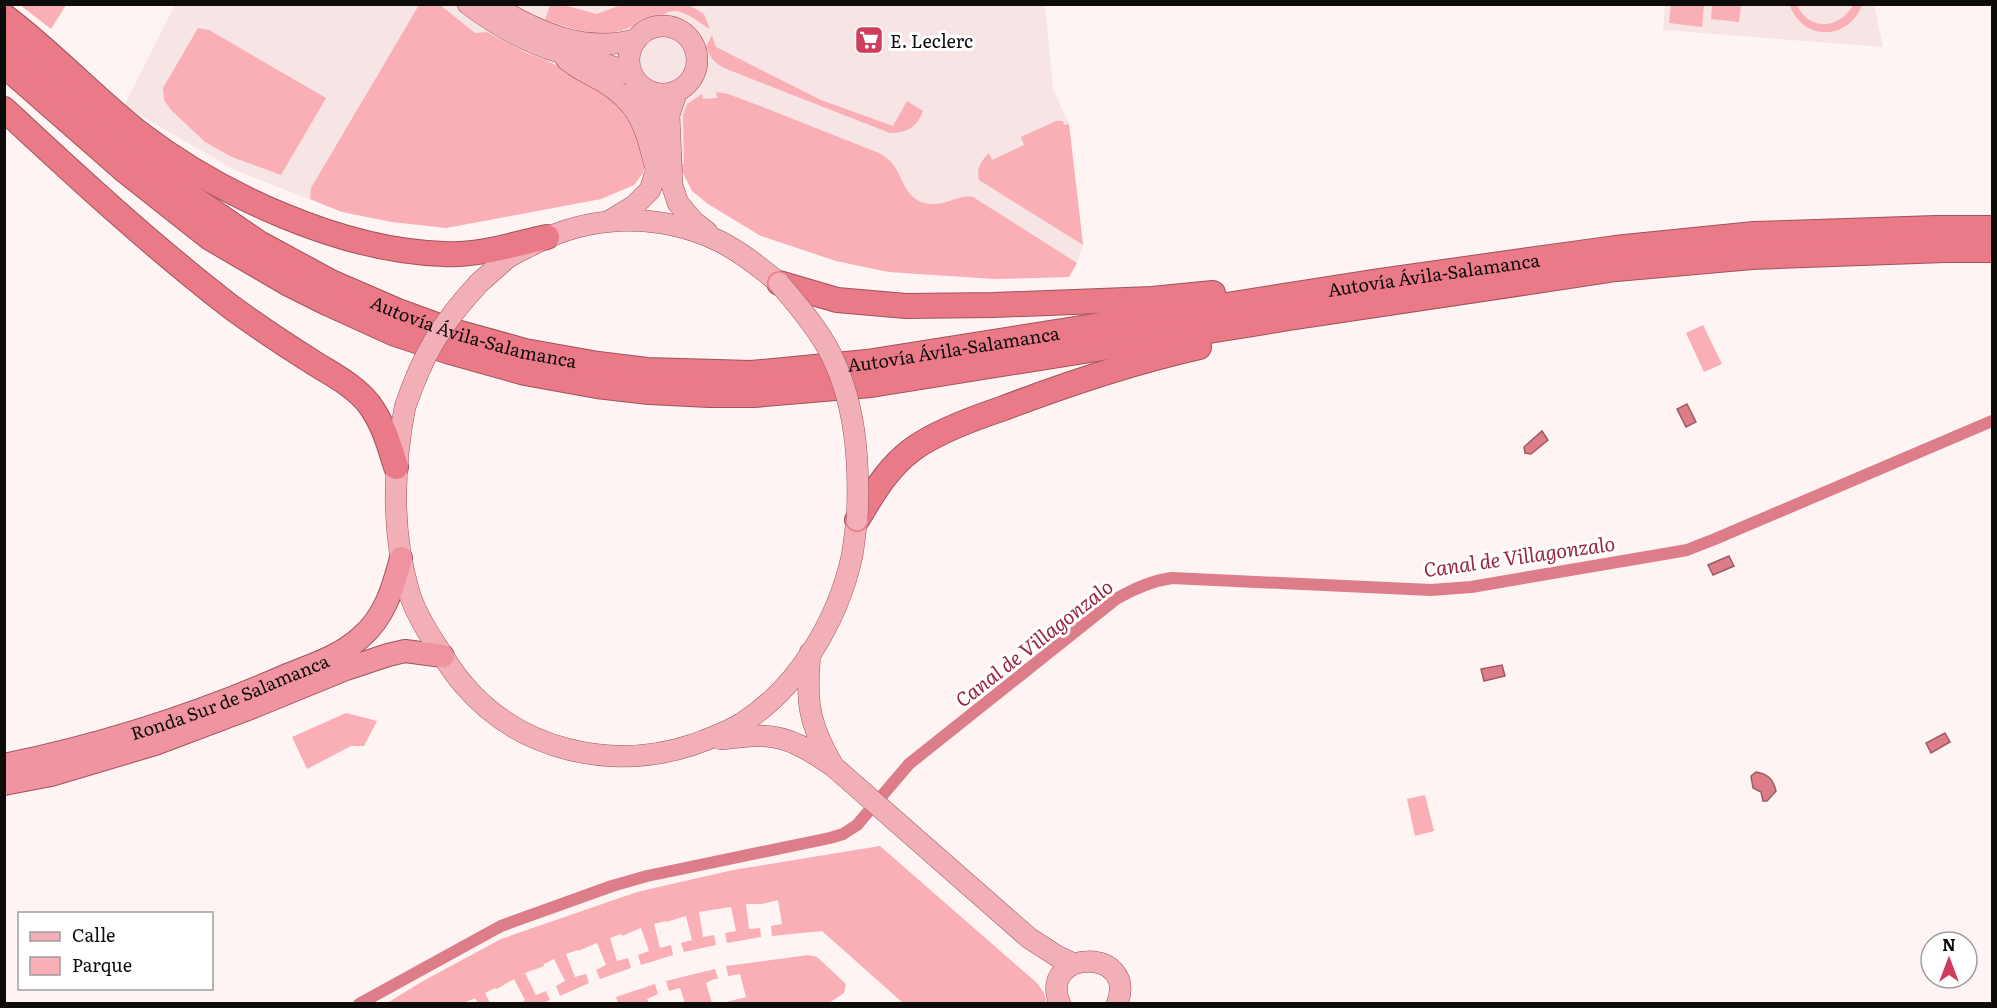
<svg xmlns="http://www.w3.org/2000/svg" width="1997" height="1008" font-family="Literata,serif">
	<rect width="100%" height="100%" fill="#fef4f4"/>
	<!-- built -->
	<path fill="#f7e4e5" d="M 175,5 L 1045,5 L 1053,89 L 1069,124 L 1083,245 L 1077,263 L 1069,277 L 995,279 L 889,272 L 836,261 L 761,236 L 708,204 L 692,191 L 682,171 L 645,162 L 643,173 L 634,185 L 601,199 L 446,228 L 392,222 L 342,212 L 235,170 L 124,106 Z
		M 1665,5 L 1874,5 L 1883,47 L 1663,30 Z"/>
	<!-- green -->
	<path fill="#faaeb6" d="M 20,5 L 66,5 L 51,29 Z
		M 419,5 L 440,5 L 475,33 L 487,32 L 526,53 L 546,60 L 587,82 L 615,100 L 630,117 L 646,162 L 643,173 L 634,185 L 601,199 L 446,228 L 392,222 L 342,212 L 310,199 L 311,188 Z
		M 550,5 L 563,5 L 597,14 L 621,5 L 689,5 L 704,14 L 710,29 C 699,23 685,10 673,11 C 668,11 664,15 660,16 C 642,20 627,32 608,33 C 587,35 565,26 545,20 Z
		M 1671,5 L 1704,5 L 1702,27 L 1669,23 Z
		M 1712,5 L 1741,5 L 1739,22 L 1711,19 Z
		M 1790,6 L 1797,5 C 1809,32 1840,29 1853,5 L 1862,5 C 1849,40 1804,42 1790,6 Z
		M 198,28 L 209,30 L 326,98 L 281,175 L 232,157 L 205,142 L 171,110 L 164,100 L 163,88 Z
		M 712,35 L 716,47 L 821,100 L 893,126 L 907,101 L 923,111 C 917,127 907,133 890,133 L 724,68 C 715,63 710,57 706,47 Z
		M 716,92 L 728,94 L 760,106 L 879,153 C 883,156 888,158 891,162 C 904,176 904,203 932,204 C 947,205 959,194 973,197 L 1077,263 L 1069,277 L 995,279 L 889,272 L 836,261 L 761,236 L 708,204 L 692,191 L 682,171 L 681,164 L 684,164 L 683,115 L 687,104 L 702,94 L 703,99 L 717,98 Z
		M 1056,121 L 1063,121 L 1064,125 L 1069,124 L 1083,245 L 979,180 C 976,169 981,161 989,153 L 992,160 L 1024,145 L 1021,137 Z
		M 1703,325 L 1722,364 L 1704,372 L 1686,333 Z
		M 346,713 L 377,721 L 364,746 L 351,746 L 307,769 L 292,737 Z
		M 1425,795 L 1434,831 L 1415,836 L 1407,799 Z
		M 880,846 L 1037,983 L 1044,993 L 1047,1003 L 903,1003 L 822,931 L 772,936 L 771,926 L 782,924 L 778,900 L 762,904 L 746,904 L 749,929 L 760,928 L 761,937 L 727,943 L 725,933 L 736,931 L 731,907 L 699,912 L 703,937 L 714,935 L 716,945 L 684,952 L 681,943 L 692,940 L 686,916 L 666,922 L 665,921 L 654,924 L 660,948 L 671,945 L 673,955 L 641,965 L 638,955 L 649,951 L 641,928 L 622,936 L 621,934 L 610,938 L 617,961 L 628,958 L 631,968 L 600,979 L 596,970 L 606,965 L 597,943 L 578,951 L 577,950 L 566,954 L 575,977 L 586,974 L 589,983 L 560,996 L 556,986 L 565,981 L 554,959 L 544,964 L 544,966 L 525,973 L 536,995 L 546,991 L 550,1000 L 543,1003 L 521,1003 L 525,1000 L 514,979 L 497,989 L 495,988 L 485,993 L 490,1003 L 478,1003 L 475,998 L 464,1003 L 387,1003 L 423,981 L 501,939 L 637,892 L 733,870 Z
		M 808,955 L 817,957 L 846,984 L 844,993 L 829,1003 L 722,1003 L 746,997 L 740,974 L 728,976 L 726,966 Z
		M 715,969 L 718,979 L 714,979 L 706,983 L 712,1003 L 685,1003 L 680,988 L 669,991 L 666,981 Z
		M 655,984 L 658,994 L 647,999 L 649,1003 L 618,1003 L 616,997 Z"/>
	<!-- water -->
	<path fill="#dd7d89" stroke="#9f5b63" stroke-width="1.5" d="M 1687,404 L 1696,422 L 1686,427 L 1677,409 Z
		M 1542,431 L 1548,440 L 1531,454 L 1525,453 L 1524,447 Z
		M 1729,556 L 1734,566 L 1713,575 L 1708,565 Z
		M 1502,665 L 1505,676 L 1484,681 L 1481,669 Z
		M 1945,733 L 1950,742 L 1931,753 L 1926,743 Z
		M 1756,772 C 1768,774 1773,779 1776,791 L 1767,801 L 1763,801 L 1761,792 L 1753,788 L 1751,776 Z"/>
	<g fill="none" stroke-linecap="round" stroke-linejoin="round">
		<!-- canal -->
		<path stroke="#dd7d89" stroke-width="12" d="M 359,1004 L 501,926 L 612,886 L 647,876 L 830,838 L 843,834 L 857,825 L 909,764 L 1116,599 C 1135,588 1151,581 1172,578 L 1431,590 L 1471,587 L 1670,553 L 1687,550 L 1715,539 L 1992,421"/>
		<!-- primary casing -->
		<g stroke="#9e535d" stroke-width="22">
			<path id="primary" d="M 468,4 C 496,25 525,42 559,52 C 585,59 610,63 633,76
				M 496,7 C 539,33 587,54 637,39
				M629 60a34 34 0 1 1 68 0a34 34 0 1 1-68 0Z
				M 566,59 C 577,69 590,74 602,81 C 642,105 645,128 656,169
				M 677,91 L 669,115 L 672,185 L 678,203 L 694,222 L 707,232
				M 611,220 L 634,206 L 650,190 L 660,159 L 659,123 L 645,89
				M 479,283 C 488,275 497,267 506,259 C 513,254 522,250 530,246 C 589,214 658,212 719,241 C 741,252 760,267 779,283
				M 405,407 C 393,469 391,531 409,592 C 415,612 426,630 438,648 C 446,661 454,674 464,685 C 520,751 612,771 692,745 C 708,739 727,733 742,723 C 798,688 838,620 852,556 C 854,545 855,532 857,520
				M 810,653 C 806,701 808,722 832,764
				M 721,739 C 735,738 750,735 764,736 C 791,737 812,752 833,766 L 1029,938 L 1057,956 L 1074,964
				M 1060,1004 C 1037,948 1139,947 1117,1004"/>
		</g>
		<!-- trunk casing -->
		<g stroke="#9e535d" stroke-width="24">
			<g id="trunk">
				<path id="s1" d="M 4,765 C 102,745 196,715 287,675 C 312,665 340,656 360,638 C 385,617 393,588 401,558"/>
				<path d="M 4,784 L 51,775 L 155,744 L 253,707 L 346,669 L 388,655 L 405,651 L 443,656"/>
			</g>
		</g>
		<!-- motorway casing -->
		<g stroke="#9e535d" stroke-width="26">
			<g id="motorway">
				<path d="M 4,16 C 52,52 92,96 139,133 C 220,195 341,251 444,254 C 479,256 514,244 547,237"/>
				<path id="s2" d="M 4,37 L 176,186 L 259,243 L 331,282 L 398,311 L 453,331 L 525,351 L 598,364 L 647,370 L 751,373 L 867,362 L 1379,281 L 1615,248 L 1754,234 L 1936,228 L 1992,228"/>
				<path d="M 4,65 L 124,170 L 210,238 L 287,283 L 329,304 L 395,334 L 450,352 L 525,373 L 597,386 L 649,392 L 709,395 L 754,395 L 871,385 L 1289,318 L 1616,269 L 1752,257 L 1945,250 L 1992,250"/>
				<path d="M 4,109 C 77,177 152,246 231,307 C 257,326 284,344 311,361 C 331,374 354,385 369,404 C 383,423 389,444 396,467"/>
				<path d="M 779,283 L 837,300 L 906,306 L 994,305 L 1152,299 L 1213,293"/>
				<path d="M 857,520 C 873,494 887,468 913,449 C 935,433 977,417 1004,408 C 1067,384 1133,362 1199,347"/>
			</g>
		</g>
		<!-- primary -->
		<use href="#primary" stroke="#f3afb8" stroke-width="21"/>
		<!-- trunk -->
		<use href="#trunk" stroke="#ef94a0" stroke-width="22"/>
		<!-- motorway -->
		<use href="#motorway" stroke="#eb7a89" stroke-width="24"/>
		<!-- primary-bridge casing -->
		<g stroke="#9e535d" stroke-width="22" stroke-linecap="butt">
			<path id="primary-bridge" d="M 779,283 C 796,303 813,323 826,345 C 856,398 860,462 857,520
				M 405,407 C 423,354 441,324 479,283"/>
		</g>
		<!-- primary-bridge -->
		<use href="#primary-bridge" stroke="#f3afb8" stroke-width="21"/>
	</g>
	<!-- icons -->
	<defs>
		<g id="supermarket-square" transform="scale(1.5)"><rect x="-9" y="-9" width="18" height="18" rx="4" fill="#ce3e5c" stroke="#fff"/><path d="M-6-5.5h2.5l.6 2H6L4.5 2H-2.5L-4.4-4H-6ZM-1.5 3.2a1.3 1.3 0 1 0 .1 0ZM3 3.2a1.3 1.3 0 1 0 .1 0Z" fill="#fff"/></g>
	</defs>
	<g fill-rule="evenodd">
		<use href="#supermarket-square" x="869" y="40"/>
	</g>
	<g text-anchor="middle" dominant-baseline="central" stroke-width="6" stroke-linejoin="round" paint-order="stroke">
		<!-- poi labels -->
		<g font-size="18" fill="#0e0b0b" stroke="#fff" text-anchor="start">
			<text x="890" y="40">E. Leclerc</text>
		</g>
		<!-- street labels -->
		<g font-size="18" fill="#0e0b0b" stroke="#fff">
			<text stroke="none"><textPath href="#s2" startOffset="1534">Autovía Ávila-Salamanca</textPath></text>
			<text stroke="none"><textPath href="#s2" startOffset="562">Autovía Ávila-Salamanca</textPath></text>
			<text stroke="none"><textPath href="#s2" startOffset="1048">Autovía Ávila-Salamanca</textPath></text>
			<text stroke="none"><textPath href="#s1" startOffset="236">Ronda Sur de Salamanca</textPath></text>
		</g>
		<!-- water labels -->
		<g font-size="20" font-style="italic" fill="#982640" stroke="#fff">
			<text transform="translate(1519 555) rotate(-8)">Canal de Villagonzalo</text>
			<text transform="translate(1033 642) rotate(-38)">Canal de Villagonzalo</text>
		</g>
	</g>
	<!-- border -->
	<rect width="1997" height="1008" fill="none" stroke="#0e0b0b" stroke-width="12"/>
	<!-- legend -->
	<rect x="18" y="912" width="195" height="78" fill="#ffffff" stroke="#9f9d9d" stroke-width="1.5"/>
	<rect x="30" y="932" width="30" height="9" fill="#f3afb8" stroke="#9f9d9d" stroke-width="1.5"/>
	<text x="72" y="942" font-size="18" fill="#0e0b0b">Calle</text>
	<rect x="30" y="957" width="30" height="18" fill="#faaeb6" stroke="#9f9d9d" stroke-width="1.5"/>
	<text x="72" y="972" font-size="18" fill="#0e0b0b">Parque</text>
	<!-- north arrow -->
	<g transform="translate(1949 960)"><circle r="28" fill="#ffffff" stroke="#9f9d9d" stroke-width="1.5"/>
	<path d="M0-4.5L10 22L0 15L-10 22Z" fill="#ce3e5c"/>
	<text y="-9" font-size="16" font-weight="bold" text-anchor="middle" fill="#0e0b0b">N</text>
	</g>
</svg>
